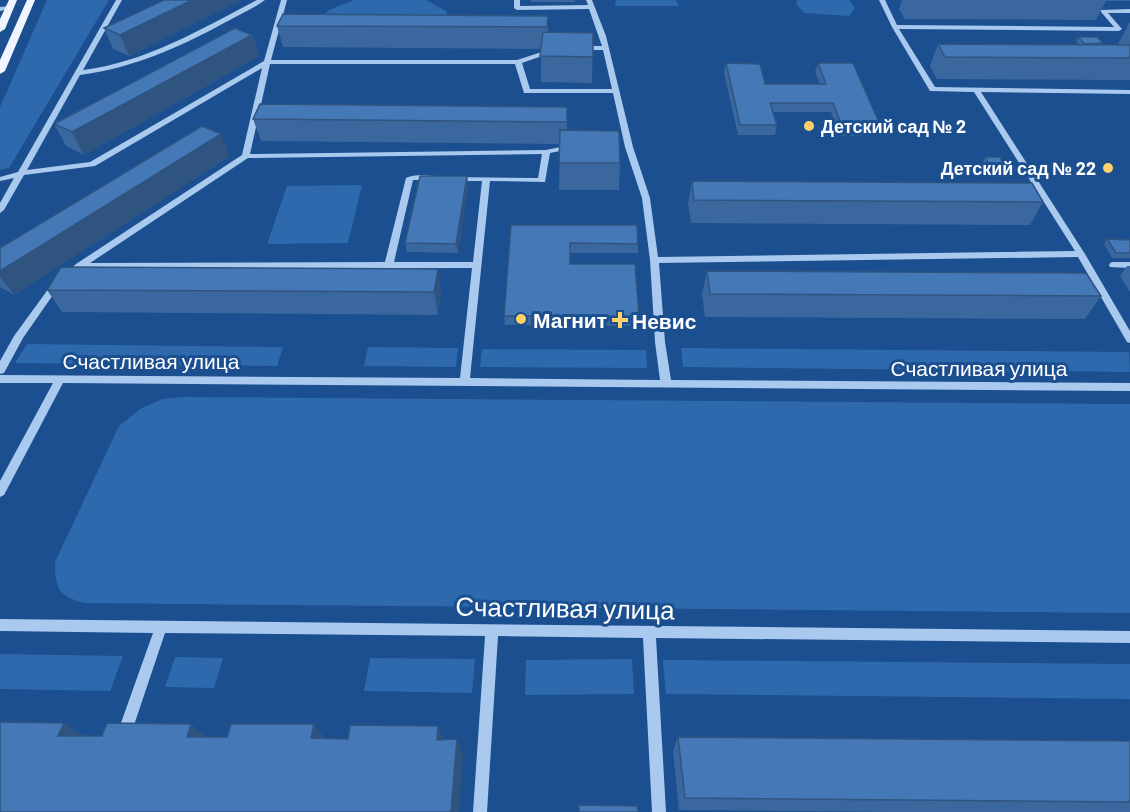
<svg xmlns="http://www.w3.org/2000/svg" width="1130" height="812" font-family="Barlow,sans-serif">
	<rect width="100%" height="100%" fill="#1b4f8f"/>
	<!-- green -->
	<path fill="#2e69ad" d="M 47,0 L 109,0 L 9,168 L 0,170 L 0,107 Z
		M 354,0 L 426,0 L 446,11 L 450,22 L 318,21 L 329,10 Z
		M 616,0 L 676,0 L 679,6 L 615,6 Z
		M 797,0 L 849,0 L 855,8 L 849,16 L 804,13 L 796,4 Z
		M 362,185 L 348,243 L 267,244 L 287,186 Z
		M 27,344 L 283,347 L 277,366 L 15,363 Z
		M 368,347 L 458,348 L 456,367 L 364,366 Z
		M 681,348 L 1129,352 L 1130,372 L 683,367 Z
		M 482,349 L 646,350 L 647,368 L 480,367 Z
		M 183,397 L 1130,404 L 1130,613 L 84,603 C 58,596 55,588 55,562 L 119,426 L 140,409 L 162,399 Z
		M 0,654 L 123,656 L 110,691 L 0,689 Z
		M 175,657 L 223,658 L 214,688 L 165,687 Z
		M 370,658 L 475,659 L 472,693 L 364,691 Z
		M 632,659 L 634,694 L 525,695 L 526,660 Z
		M 663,660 L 1130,664 L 1130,699 L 666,694 Z"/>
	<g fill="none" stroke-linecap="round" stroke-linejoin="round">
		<!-- minor -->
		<path fill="#a9c9ee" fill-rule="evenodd" d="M 116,0 L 122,0 L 83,70 C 147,62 201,29 257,0 L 265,0 C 253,9 238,15 224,23 C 178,48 133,68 80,75 L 27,170 L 90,162 L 264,61 L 281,0 L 287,0 L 271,60 L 517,60 L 554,48 L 557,50 L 556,51 L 522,63 L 530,89 L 612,89 L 603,50 L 581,50 L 578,48 L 581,46 L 602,46 L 589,9 L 517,10 L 514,8 L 514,0 L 520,0 L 520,6 L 588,5 L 586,0 L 592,0 L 606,36 L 633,147 L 650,198 L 658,257 L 1075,251 L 974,92 L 930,91 L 892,27 L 879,0 L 885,0 L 897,25 L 1114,27 L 1101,12 L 1101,10 L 1130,9 L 1130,13 L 1108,13 L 1122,29 L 1119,31 L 899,29 L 935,87 L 1130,90 L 1130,94 L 981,92 L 1085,254 L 1130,331 L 1130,343 L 1127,342 L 1078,257 L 659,263 L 665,342 L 671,380 L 1130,383 L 1130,391 L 63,383 L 4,495 L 0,497 L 0,481 L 53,383 L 0,383 L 0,375 L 460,378 L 472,268 L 81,269 L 55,292 L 23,338 L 4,373 L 0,374 L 0,361 L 14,336 L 49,288 L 76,264 L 242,155 L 262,68 L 95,166 L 24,175 L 4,210 L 0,213 L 0,203 L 14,178 L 0,181 L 0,177 L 18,172 ZM 270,64 L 515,64 L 524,93 L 613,93 L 625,147 L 642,198 L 650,260 L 655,342 L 660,380 L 470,378 L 490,181 L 545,182 L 550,153 L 575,148 L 575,144 L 546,150 L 250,154 ZM 542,154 L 538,178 L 453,177 L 449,179 L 453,181 L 482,181 L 473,262 L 394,262 L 413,180 L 435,180 L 439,178 C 432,174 413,174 406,178 L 385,262 L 90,263 L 248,158 Z
			M 0,7 L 10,6 L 13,8 L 0,11 Z
			M 1113,262 L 1130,262 L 1130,268 L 1110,267 L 1109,265 L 1110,263 Z
			M 0,619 L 1130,631 L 1130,643 L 656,638 L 666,812 L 652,812 L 643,638 L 498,636 L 487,812 L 473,812 L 485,636 L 165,633 L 131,734 L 129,739 L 124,741 L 119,739 L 117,734 L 153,633 L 0,631 Z"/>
		<!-- major -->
		<path fill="#f0f6ff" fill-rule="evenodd" d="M 9,0 L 17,0 L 5,29 L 0,32 L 0,19 Z
			M 27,0 L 35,0 L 5,71 L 0,74 L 0,60 Z"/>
	</g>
	<!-- wall -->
	<path fill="#3a679d" d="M 164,0 L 241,0 L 129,56 L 113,49 L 104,28 Z
		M 531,0 L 575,0 L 575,2 L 531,2 Z
		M 902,0 L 1130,0 L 1130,1 L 1106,1 L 1096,20 L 905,19 L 899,9 Z
		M 548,16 L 548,32 L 593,33 L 592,83 L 541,82 L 541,49 L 283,47 L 277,26 Z
		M 1130,22 L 1130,80 L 937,79 L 930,66 L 938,44 L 1079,45 L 1076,41 L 1078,37 L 1103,43 L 1103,45 L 1119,45 L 1118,44 Z
		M 252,35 L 259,56 L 84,155 L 66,146 L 54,124 Z
		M 726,63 L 765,84 L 820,84 L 815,72 L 818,63 L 881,127 L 878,136 L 839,136 L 831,112 L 773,112 L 777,125 L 775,135 L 738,135 L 724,73 Z
		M 567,107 L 567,130 L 620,163 L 619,190 L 559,190 L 560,144 L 261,141 L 253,119 Z
		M 230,156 L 14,295 L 0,287 L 0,248 Z
		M 985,157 L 1007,169 L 1004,174 L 990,174 L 983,162 Z
		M 467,176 L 468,186 L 458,253 L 407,252 L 405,243 Z
		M 692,181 L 1043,202 L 1030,225 L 691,223 L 688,204 Z
		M 511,225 L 638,244 L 638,253 L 570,253 L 570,264 L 639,316 L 638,326 L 505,325 L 504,316 Z
		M 1107,239 L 1130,240 L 1130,258 L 1112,258 L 1104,244 Z
		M 1127,266 L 1130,266 L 1130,292 L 1120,276 Z
		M 707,271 L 1101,296 L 1085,319 L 705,317 L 702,294 Z
		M 47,290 L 441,292 L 438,315 L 62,312 Z
		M 678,737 L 1130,741 L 1130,812 L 889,812 L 679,810 L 673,751 Z"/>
	<!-- shaded-wall -->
	<path fill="#305480" d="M 192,0 L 241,0 L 129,56 L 120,35 Z
		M 252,35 L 259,56 L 84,155 L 72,132 Z
		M 221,134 L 230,156 L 14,295 L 0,276 L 0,271 Z
		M 467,176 L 468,186 L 458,253 L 456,244 Z
		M 438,269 L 441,292 L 438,315 L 434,292 Z
		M 64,723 L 90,740 L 58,736 Z
		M 191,724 L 211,741 L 187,737 Z
		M 314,724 L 327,741 L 311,738 Z
		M 438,726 L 445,743 L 437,740 Z
		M 457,739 L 463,755 L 459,812 L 451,812 Z"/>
	<!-- building -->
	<path fill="#4478b7" stroke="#305480" stroke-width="1.5" d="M 164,0 L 192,0 L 120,35 L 104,28 Z
		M 283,14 L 548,16 L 547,27 L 277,26 Z
		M 235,28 L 252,35 L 72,132 L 54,124 Z
		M 543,32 L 593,33 L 593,57 L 540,56 Z
		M 1078,37 L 1097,37 L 1103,43 L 1085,44 Z
		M 938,44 L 1130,45 L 1130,58 L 945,57 Z
		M 726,63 L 760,64 L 765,84 L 826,84 L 818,63 L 853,63 L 881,127 L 842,126 L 833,103 L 770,103 L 777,125 L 740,125 Z
		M 260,104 L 567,107 L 567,122 L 253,119 Z
		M 202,126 L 221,134 L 0,271 L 0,248 Z
		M 560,130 L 619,131 L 620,163 L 559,163 Z
		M 985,157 L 1000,157 L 1007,169 L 992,169 Z
		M 420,176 L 467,176 L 456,244 L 405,243 Z
		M 692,181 L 1032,183 L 1043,202 L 694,200 Z
		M 511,225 L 637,225 L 638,244 L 570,243 L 570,264 L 635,264 L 639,316 L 504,316 Z
		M 1107,239 L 1130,240 L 1130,253 L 1116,253 Z
		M 61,267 L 438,269 L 434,292 L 47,290 Z
		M 707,271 L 1086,273 L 1101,296 L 710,294 Z
		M 0,722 L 64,723 L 58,736 L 102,736 L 107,723 L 191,724 L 187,737 L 227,737 L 231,724 L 314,724 L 311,738 L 348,739 L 350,725 L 438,726 L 437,740 L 457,739 L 451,812 L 0,812 Z
		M 678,737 L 1130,741 L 1130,802 L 685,798 Z
		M 579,805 L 637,806 L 638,812 L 579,812 Z"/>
	<!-- markers -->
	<g fill="#ffd166" stroke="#1b4f8f" stroke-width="2">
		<circle cx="809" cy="126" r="6"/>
		<circle cx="1108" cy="168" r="6"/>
		<circle cx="521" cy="319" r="6"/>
		<path d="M617 311h6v6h6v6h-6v6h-6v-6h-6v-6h6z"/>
	</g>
	<g text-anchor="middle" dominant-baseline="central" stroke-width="6" stroke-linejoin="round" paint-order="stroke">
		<!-- far-poi labels -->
		<g font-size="18" font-weight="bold" fill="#fff" stroke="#1b4f8f" text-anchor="start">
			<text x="821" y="126">Детский сад № 2</text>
			<text x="1096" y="168" text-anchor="end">Детский сад № 22</text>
		</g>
		<!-- poi labels -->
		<g font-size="21" font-weight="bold" fill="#fff" stroke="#1b4f8f" text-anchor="start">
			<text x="533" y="319">Магнит</text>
			<text x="632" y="320">Невис</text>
		</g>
		<!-- street labels -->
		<g font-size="21" fill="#fff" stroke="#1b4f8f">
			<text x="151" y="360">Счастливая улица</text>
			<text x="979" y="367">Счастливая улица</text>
		</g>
		<!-- near-street labels -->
		<g font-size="26" fill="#fff" stroke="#1b4f8f">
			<text transform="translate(565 607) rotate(1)">Счастливая улица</text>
		</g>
	</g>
</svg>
